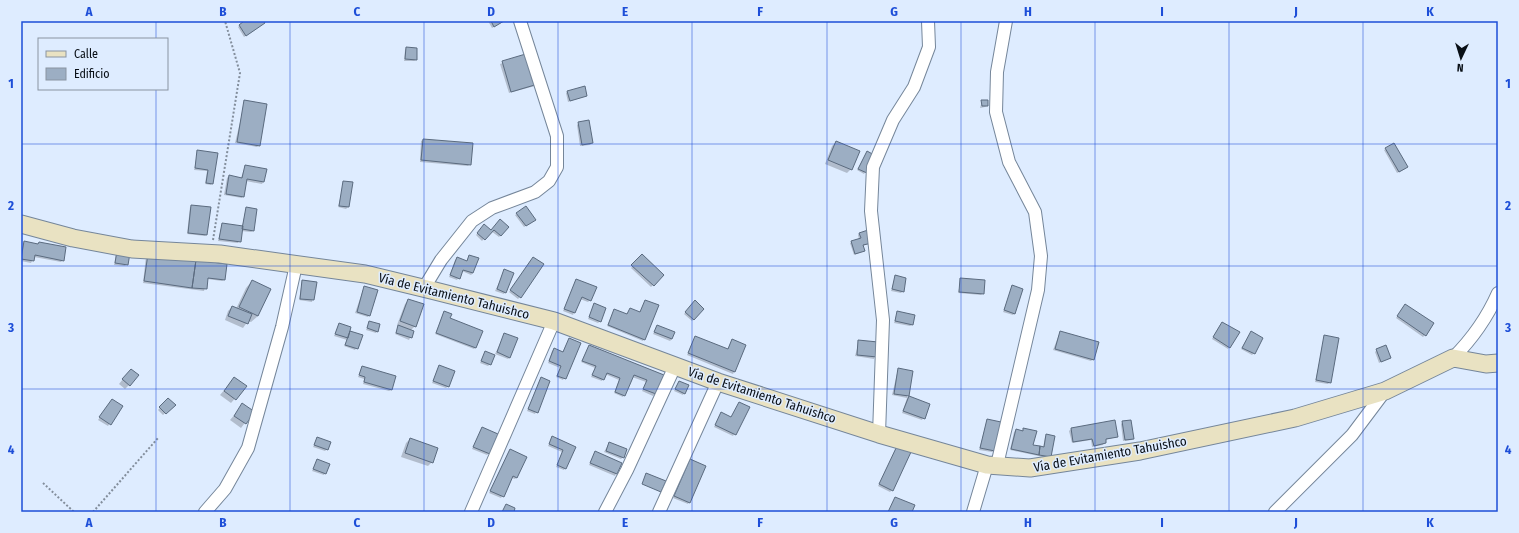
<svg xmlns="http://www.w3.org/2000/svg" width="1519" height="533" font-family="'Fira Sans Condensed',sans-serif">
	<rect width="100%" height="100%" fill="#deecff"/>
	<!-- shadow -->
	<path fill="#0003" d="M 246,21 L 263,21 L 262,25 L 244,37 L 238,27 Z
		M 488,21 L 504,21 L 492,28 Z
		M 406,48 L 416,60 L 414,61 L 404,61 L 405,50 Z
		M 529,54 L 535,86 L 509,93 L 500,64 Z
		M 567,92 L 586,96 L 568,102 L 566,93 Z
		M 245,101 L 259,145 L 257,147 L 235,143 Z
		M 982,101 L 987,106 L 985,107 L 980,108 Z
		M 579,123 L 592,143 L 590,145 L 580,146 L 577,125 Z
		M 423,140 L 470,164 L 468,166 L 420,162 L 421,141 Z
		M 836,142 L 851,169 L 847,173 L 825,164 L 832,146 Z
		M 1386,149 L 1405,169 L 1397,173 L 1384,150 Z
		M 198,151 L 217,153 L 212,183 L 211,185 L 205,184 L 207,171 L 194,170 Z
		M 867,152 L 875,156 L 864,174 L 857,170 Z
		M 245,166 L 263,182 L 262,184 L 246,181 L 242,198 L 224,195 L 227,178 L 229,176 L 241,178 Z
		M 344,182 L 348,207 L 346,209 L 338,207 Z
		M 192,206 L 206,235 L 205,236 L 187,234 L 190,207 Z
		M 246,208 L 253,231 L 251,232 L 241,231 L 238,243 L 218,241 L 222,224 L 242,227 Z
		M 517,214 L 533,221 L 524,227 L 515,215 Z
		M 500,220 L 508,227 L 499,237 L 491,231 L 482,241 L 476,235 L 484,226 L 491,231 Z
		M 859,233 L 869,244 L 862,246 L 863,251 L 862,252 L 854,255 L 850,243 L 859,239 L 858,235 Z
		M 24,242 L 37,245 L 39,243 L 63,260 L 61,262 L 34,257 L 31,263 L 21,261 L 21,252 Z
		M 116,254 L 127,264 L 125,266 L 114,265 Z
		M 146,256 L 224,280 L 222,281 L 207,279 L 204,291 L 143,283 Z
		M 469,256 L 473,273 L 471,275 L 462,271 L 457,280 L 449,277 L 455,260 L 457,258 L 466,262 Z
		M 642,256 L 663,275 L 651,287 L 631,268 Z
		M 531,260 L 520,297 L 518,299 L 509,292 Z
		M 505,270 L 505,292 L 504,294 L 495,291 Z
		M 895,277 L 903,291 L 901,293 L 891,291 Z
		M 961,279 L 983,293 L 981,295 L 958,293 Z
		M 576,280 L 590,300 L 588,302 L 580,299 L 573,315 L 563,311 Z
		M 252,281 L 270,290 L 258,316 L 251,322 L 248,321 L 243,328 L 225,320 L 228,311 L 232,307 L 236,309 L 246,288 Z
		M 302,281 L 315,283 L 312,302 L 299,300 Z
		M 364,287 L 369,315 L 368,317 L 355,313 Z
		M 1012,287 L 1015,313 L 1013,315 L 1003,312 Z
		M 409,300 L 415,326 L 410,331 L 413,332 L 409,340 L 395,334 L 399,326 L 397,325 L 405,304 Z
		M 645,301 L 644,339 L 643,341 L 607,326 L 614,310 L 626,315 L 630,309 L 639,313 Z
		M 695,302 L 703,309 L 692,321 L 684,314 Z
		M 594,304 L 600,321 L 598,323 L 588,319 Z
		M 1404,307 L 1425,335 L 1423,337 L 1396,318 Z
		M 444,312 L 476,347 L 474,349 L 435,334 Z
		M 897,312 L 912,325 L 910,326 L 894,323 Z
		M 369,322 L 377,331 L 376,333 L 366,330 Z
		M 339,324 L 349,331 L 362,336 L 355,350 L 344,346 L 347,340 L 334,336 Z
		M 1220,325 L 1229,347 L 1228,349 L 1212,339 Z
		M 657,326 L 672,339 L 670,341 L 653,334 Z
		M 1060,332 L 1093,359 L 1091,361 L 1053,350 Z
		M 505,334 L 510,357 L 508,359 L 495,354 Z
		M 1250,334 L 1254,353 L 1252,355 L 1241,349 Z
		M 1325,336 L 1330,382 L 1328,384 L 1315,382 Z
		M 695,337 L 727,350 L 732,340 L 745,345 L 734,372 L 733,374 L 687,355 Z
		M 569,339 L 579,344 L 563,380 L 556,377 L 560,368 L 548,363 L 552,351 L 554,349 L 562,353 Z
		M 859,341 L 877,343 L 874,359 L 855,356 Z
		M 589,346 L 663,375 L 655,394 L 653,396 L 642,391 L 646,382 L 632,377 L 623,397 L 614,393 L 619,380 L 605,374 L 602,381 L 591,377 L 595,368 L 581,362 Z
		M 1377,350 L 1389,358 L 1379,363 L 1375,352 Z
		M 484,354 L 490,364 L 488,366 L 480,363 Z
		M 362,367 L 391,390 L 389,391 L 363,384 L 364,379 L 358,377 Z
		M 438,368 L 448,386 L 446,388 L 432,383 Z
		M 898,369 L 912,372 L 907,397 L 929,405 L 922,420 L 902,413 L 907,398 L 892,395 Z
		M 127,374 L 129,385 L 125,389 L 119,384 Z
		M 541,378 L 549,381 L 535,414 L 527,411 Z
		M 231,382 L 245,387 L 231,403 L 220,395 Z
		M 679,382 L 684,393 L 683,395 L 674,391 Z
		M 168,399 L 174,405 L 163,415 L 158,410 Z
		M 110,402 L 122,406 L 108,426 L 98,420 Z
		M 243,405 L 253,412 L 241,428 L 230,420 Z
		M 749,408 L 733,436 L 714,427 L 720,415 L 731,418 Z
		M 987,420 L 994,451 L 992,452 L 979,450 Z
		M 1114,421 L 1117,437 L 1105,440 L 1103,445 L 1092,447 L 1091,440 L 1072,443 L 1069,431 L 1071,429 Z
		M 1123,422 L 1133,438 L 1132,440 L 1123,441 L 1121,424 Z
		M 482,428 L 489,453 L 487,455 L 472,449 Z
		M 1024,429 L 1032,446 L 1043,448 L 1045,437 L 1046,436 L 1053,437 L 1048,458 L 1010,450 L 1014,432 L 1016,430 L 1022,431 Z
		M 317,438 L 327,449 L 325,451 L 313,447 Z
		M 552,438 L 575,447 L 564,470 L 556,467 L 562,452 L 548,446 Z
		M 410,439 L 432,462 L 428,466 L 401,457 L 406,443 Z
		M 609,443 L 623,457 L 621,459 L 604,452 Z
		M 897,447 L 892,490 L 890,492 L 878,486 Z
		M 510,450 L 517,477 L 515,479 L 512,478 L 501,498 L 489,493 Z
		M 595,452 L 621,463 L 615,476 L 589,465 Z
		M 317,460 L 325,473 L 324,475 L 312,471 Z
		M 690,460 L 689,502 L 688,504 L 673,498 Z"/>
	<!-- building -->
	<path fill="#9caec3" stroke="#5b6b7f" d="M 244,21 L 264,21 L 265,23 L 246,36 L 239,25 Z
		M 491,21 L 504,21 L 494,27 Z
		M 406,47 L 417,48 L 417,60 L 405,59 Z
		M 529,53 L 538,84 L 511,92 L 502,61 Z
		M 585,86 L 587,96 L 570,101 L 567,91 Z
		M 244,100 L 267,104 L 260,146 L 237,142 Z
		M 981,100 L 988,100 L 988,106 L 982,106 Z
		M 589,120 L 593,143 L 582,145 L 578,122 Z
		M 423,139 L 473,143 L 471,165 L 421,160 Z
		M 836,141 L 860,151 L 852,170 L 828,160 Z
		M 1394,143 L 1408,167 L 1399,172 L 1385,148 Z
		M 197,150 L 218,153 L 213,184 L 206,183 L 208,170 L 195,168 Z
		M 867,151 L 876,156 L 867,173 L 858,169 Z
		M 245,165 L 267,169 L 264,182 L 247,179 L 244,197 L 226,194 L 229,175 L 242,178 Z
		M 343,181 L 353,182 L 349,207 L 339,206 Z
		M 191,205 L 211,207 L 207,235 L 188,233 Z
		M 526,206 L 536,220 L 526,226 L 516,213 Z
		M 246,207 L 257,209 L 254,231 L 242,229 Z
		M 500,219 L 509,227 L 501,236 L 494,230 L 485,240 L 477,233 L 484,224 L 491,230 Z
		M 222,223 L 243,226 L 241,242 L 219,239 Z
		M 868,230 L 872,243 L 863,245 L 865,251 L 855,254 L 851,241 L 861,238 L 859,233 Z
		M 24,241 L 38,244 L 39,242 L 66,247 L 64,261 L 35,255 L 34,261 L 21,259 Z
		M 117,251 L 130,253 L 128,265 L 115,263 Z
		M 148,254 L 196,260 L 192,288 L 144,281 Z
		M 642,254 L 664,275 L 654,286 L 631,265 Z
		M 469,255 L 479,258 L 473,273 L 463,270 L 460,279 L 450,275 L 457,257 L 467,261 Z
		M 533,257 L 544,264 L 521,298 L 510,290 Z
		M 196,260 L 227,264 L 225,280 L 208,278 L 207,289 L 192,288 Z
		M 504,269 L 514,273 L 506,293 L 497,289 Z
		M 895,275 L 906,278 L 904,292 L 892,289 Z
		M 960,278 L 985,280 L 984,294 L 959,292 Z
		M 576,279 L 597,287 L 591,301 L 582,297 L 575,313 L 564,309 Z
		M 252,280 L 271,289 L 258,316 L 239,307 Z
		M 302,280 L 317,282 L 314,300 L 300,299 Z
		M 1012,285 L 1023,289 L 1015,314 L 1004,310 Z
		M 364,286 L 378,290 L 370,316 L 357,312 Z
		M 408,299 L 424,304 L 416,327 L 400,321 Z
		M 645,300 L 659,305 L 645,340 L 608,325 L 614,309 L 627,314 L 630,308 L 640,312 Z
		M 695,300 L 704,309 L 694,320 L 685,312 Z
		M 594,303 L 606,308 L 601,322 L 589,317 Z
		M 1405,304 L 1434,323 L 1426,336 L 1397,316 Z
		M 232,306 L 252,314 L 248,324 L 228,316 Z
		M 444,311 L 452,314 L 450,318 L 483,331 L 476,348 L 436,333 Z
		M 897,311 L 915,315 L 913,325 L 895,321 Z
		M 369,321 L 380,324 L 378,332 L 367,328 Z
		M 1222,322 L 1240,332 L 1230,348 L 1213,337 Z
		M 339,323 L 351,327 L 348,338 L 335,334 Z
		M 398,325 L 414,331 L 412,338 L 396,333 Z
		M 657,325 L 675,332 L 672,339 L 654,332 Z
		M 350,331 L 363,335 L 358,349 L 345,345 Z
		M 1060,331 L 1099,342 L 1094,360 L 1055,349 Z
		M 1251,331 L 1263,338 L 1255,354 L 1242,348 Z
		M 504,333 L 518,338 L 510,358 L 497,352 Z
		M 1324,335 L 1339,338 L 1331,383 L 1316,380 Z
		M 695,336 L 728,349 L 732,339 L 746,345 L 735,372 L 688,353 Z
		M 569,338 L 581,343 L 566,379 L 557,376 L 561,366 L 549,361 L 554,348 L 563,352 Z
		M 858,340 L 878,342 L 877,357 L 857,355 Z
		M 589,345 L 664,375 L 656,394 L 643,389 L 647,380 L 634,375 L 625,396 L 615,392 L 620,378 L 607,373 L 604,380 L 592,375 L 596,366 L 582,361 Z
		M 1386,345 L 1391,358 L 1381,362 L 1376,349 Z
		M 485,351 L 495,355 L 491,365 L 481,361 Z
		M 439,365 L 455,371 L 449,387 L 433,381 Z
		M 362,366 L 396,376 L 392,390 L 364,382 L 365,377 L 359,375 Z
		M 898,368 L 913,371 L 909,396 L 894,394 Z
		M 131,369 L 139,375 L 130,386 L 122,379 Z
		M 234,377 L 247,386 L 236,400 L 224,391 Z
		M 541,377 L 550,381 L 538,413 L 528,409 Z
		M 679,381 L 689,385 L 685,394 L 675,389 Z
		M 909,396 L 930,404 L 925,419 L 903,411 Z
		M 168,398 L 176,405 L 166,414 L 159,407 Z
		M 112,399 L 123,406 L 111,425 L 99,417 Z
		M 739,402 L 750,407 L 736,435 L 715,425 L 721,412 L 731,417 Z
		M 242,403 L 255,412 L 246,424 L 234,416 Z
		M 987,419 L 1001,422 L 995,451 L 980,448 Z
		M 1115,420 L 1118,437 L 1106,439 L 1106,443 L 1094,446 L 1092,439 L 1073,442 L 1071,428 Z
		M 1131,420 L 1134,439 L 1125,440 L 1122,421 Z
		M 482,427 L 498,434 L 490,454 L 473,447 Z
		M 1023,428 L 1037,431 L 1033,445 L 1040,446 L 1039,455 L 1011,449 L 1016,429 L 1023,431 Z
		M 1046,434 L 1055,436 L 1051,457 L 1039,455 L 1040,446 L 1044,447 Z
		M 552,436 L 576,447 L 566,469 L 557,465 L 563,450 L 549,444 Z
		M 317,437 L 331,442 L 328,450 L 314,445 Z
		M 410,438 L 438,448 L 433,463 L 405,453 Z
		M 609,442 L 627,449 L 624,458 L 606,451 Z
		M 897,446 L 911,452 L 893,491 L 879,484 Z
		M 510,449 L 527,457 L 517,478 L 513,476 L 504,497 L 490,491 Z
		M 595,451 L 622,463 L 617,474 L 590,463 Z
		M 317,459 L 330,464 L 326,474 L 313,469 Z
		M 690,459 L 706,466 L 690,503 L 674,496 Z
		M 646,473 L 666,481 L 661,492 L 642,484 Z
		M 895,497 L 915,505 L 912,512 L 888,512 Z
		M 506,504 L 515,508 L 514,512 L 502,512 Z"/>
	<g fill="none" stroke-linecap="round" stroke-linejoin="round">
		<!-- minor casing -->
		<g stroke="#75869a" stroke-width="14">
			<path id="minor" d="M 424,288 L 441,260 L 472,221 L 492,208 L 535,192 L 549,181 L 557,167 L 557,136 L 520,21
				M 1453,358 C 1472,339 1487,318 1498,293
				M 879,434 L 883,320 L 871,211 L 873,167 L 893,120 L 914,87 L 929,47 L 928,21
				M 997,465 L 1038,290 L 1041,256 L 1035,212 L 1009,162 L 996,112 L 997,72 L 1006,21
				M 205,512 L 225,489 L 248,448 L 282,327 L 296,265
				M 471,512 L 554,321
				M 605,512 L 627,470 L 675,366
				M 659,512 L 718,382
				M 973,512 L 987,465
				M 1275,512 L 1352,435 L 1385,391"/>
		</g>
		<!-- secondary casing -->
		<g stroke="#75869a" stroke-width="19">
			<path id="secondary" d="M 21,224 L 73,238 L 132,249 L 220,254 L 365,274 L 431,290 L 554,321 L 718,382 L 879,434 L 987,465 L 1030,468 L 1140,451 L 1295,418 L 1385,391 L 1453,358 L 1486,364 L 1498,363"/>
		</g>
		<!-- path -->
		<path stroke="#838e9c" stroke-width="2" stroke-dasharray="2 2" stroke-linecap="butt" d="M 213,240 L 240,73 L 225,21
			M 43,483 L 74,512
			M 93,512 L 159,437"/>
		<!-- minor -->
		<use href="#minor" stroke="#fff" stroke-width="12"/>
		<!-- secondary -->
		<use href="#secondary" stroke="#e9e2c2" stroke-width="17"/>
	</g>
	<!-- grid -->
	<path fill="none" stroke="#1d4ed8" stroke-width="1" stroke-opacity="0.55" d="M 156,21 L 156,39M 290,21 L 290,512M 424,21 L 424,512M 558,21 L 558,512M 692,21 L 692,512M 827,21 L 827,512M 961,21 L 961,512M 1095,21 L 1095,512M 1229,21 L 1229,512M 1363,21 L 1363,512M 156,89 L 156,512M 21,144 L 1498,144M 21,266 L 1498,266M 21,389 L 1498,389"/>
	<g text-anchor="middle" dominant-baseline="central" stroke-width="3" stroke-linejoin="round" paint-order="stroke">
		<!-- street labels -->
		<g font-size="13" fill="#090f16" stroke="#deecff">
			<text transform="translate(454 296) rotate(14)">Vía de Evitamiento Tahuishco</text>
			<text transform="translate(762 395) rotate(18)">Vía de Evitamiento Tahuishco</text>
			<text transform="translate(1110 454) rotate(-10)">Vía de Evitamiento Tahuishco</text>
		</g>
	</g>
	<!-- border -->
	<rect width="1519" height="533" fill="none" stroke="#deecff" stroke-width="44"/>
	<!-- legend -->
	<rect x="38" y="38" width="130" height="52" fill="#deecff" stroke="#8994a2"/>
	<rect x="46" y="51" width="20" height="6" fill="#e9e2c2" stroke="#8994a2"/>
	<text x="74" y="58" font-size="12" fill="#090f16">Calle</text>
	<rect x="46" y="68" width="20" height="12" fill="#9caec3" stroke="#8994a2"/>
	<text x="74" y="78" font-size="12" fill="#090f16">Edificio</text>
	<!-- north arrow -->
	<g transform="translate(1461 58) rotate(184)" stroke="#deecff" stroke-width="3" paint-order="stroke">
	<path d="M0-3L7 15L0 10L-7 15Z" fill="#090f16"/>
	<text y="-6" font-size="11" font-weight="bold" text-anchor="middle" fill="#090f16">N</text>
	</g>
	<rect x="22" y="22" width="1475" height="489" fill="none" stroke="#1d4ed8" stroke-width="1.5"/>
	<g font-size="13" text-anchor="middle" font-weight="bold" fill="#1d4ed8">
		<text x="89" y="16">A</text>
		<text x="223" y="16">B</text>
		<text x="357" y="16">C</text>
		<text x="491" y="16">D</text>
		<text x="625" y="16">E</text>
		<text x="760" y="16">F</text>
		<text x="894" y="16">G</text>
		<text x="1028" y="16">H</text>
		<text x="1162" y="16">I</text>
		<text x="1296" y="16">J</text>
		<text x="1430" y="16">K</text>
		<text x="11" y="88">1</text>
		<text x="1508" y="88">1</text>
		<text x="11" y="210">2</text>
		<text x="1508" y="210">2</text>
		<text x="11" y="332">3</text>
		<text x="1508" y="332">3</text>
		<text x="11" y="454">4</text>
		<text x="1508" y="454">4</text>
		<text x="89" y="527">A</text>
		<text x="223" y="527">B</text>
		<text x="357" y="527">C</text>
		<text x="491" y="527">D</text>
		<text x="625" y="527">E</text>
		<text x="760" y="527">F</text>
		<text x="894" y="527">G</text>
		<text x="1028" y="527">H</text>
		<text x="1162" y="527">I</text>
		<text x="1296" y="527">J</text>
		<text x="1430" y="527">K</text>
	</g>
</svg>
